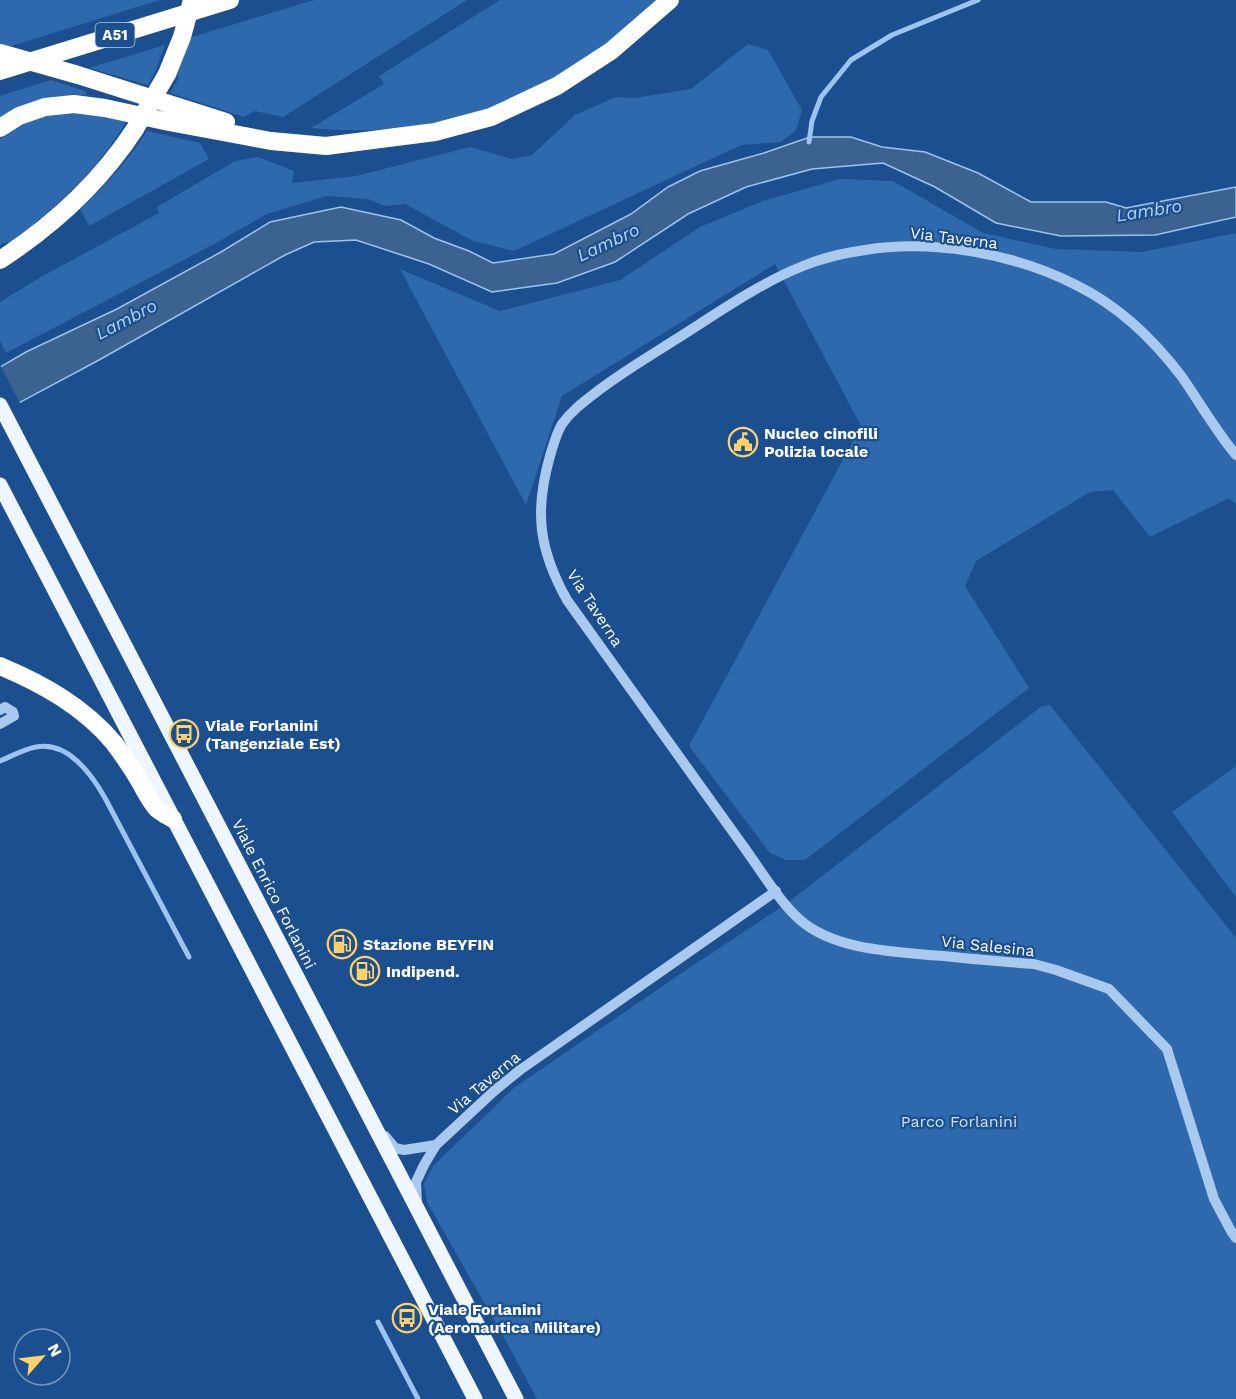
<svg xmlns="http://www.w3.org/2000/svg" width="1236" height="1399" font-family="'Work Sans',sans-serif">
	<rect width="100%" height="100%" fill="#1b4f8f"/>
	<!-- green -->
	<path fill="#2e69ad" d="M 0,0 L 160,0 L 8,47 L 0,44 Z
		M 314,0 L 467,0 L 283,117 L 255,111 L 244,117 L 170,93 L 179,77 L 174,76 L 192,37 Z
		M 500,0 L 660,0 L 616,39 L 545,84 L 499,105 L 460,117 L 416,127 L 376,130 L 339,130 L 311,128 L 384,84 L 379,76 Z
		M 748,44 L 768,50 L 802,110 L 796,130 L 781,142 L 741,145 L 514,251 L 473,241 L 405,204 L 386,206 L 367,199 L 327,196 L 267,214 L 218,242 L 6,353 L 0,341 L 0,302 L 41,277 L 159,213 L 157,207 L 235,161 L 258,157 L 294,171 L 292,183 L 356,176 L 470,147 L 512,159 L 532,155 L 575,115 L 616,97 L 635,98 L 691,89 Z
		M 165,45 L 155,72 L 148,85 L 89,68 Z
		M 51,80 L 85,91 L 86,93 L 86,95 L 75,95 L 0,118 L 0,96 Z
		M 74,111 L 128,118 C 100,169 56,208 10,243 L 6,242 L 0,245 L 0,139 L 22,124 L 47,115 Z
		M 147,131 L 200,143 L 209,159 L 89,226 L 80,209 C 105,186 129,160 147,131 Z
		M 840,179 L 893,181 L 983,233 L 1056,249 L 1142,252 L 1236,233 L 1236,504 L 1229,498 L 1150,537 L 1113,490 L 1090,492 L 976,561 L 965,586 L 1029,688 L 805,860 L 786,860 L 770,853 L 689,746 L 861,426 L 775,264 L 562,396 L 526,505 L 400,269 L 500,311 L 620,280 L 700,227 L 763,201 Z
		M 1050,705 L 1236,938 L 1236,1399 L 537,1399 L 507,1343 L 427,1202 L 424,1184 L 433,1166 L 515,1087 L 695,964 L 786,904 L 1042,706 Z
		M 1236,766 L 1236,897 L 1172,812 Z"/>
	<!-- water -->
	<path fill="#3c6290" stroke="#9cc4f0" stroke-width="1.5" d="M 810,137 L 851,137 L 882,147 L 925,152 L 978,173 L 1031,202 L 1106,202 L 1126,208 L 1236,187 L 1236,217 L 1155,235 L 1061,236 L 996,223 L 935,187 L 883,163 L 812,169 L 746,187 L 688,214 L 615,262 L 557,283 L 492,292 L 429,264 L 356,240 L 314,242 L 285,255 L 99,360 L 0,413 L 0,367 L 26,352 L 117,309 L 221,252 L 270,222 L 341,207 L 401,220 L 434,238 L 469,251 L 493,263 L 554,254 L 631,214 L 668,187 L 700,171 L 764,153 Z"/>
	<!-- pier -->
	<path fill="#1b4f8f" d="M 0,365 L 21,405 L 0,416 Z"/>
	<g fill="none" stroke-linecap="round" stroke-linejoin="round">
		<!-- stream -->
		<path stroke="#9cc4f0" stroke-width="5" d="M 809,142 L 812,121 L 821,97 L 851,60 L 892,35 L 978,0
			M 0,761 C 12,756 24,749 36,747 C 68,741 92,775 105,798 L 189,957
			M 378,1322 L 418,1399"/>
		<!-- minor -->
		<path stroke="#a9c9ee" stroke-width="10" d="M 1236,455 C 1216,431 1200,403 1182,377 C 1154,340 1120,307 1078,286 C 1017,254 934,239 865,250 C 844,253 822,258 803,266 C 760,283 716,314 678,338 C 651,355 624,371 599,390 C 586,400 572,410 562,424 C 556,434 553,446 550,456 C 534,512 539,550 567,600 L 746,850 C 761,871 780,902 799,919 C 834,951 898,952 943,956 C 973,959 1003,962 1034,964 L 1056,970 L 1109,989 L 1167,1049 L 1214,1199 L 1231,1231 L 1236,1238
			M 0,710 L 5,707 L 13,712 L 14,716 L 0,724
			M 385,1136 L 395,1148 L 404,1150 L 436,1145
			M 417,1203 L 416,1182 L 424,1165 L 436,1145 L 494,1091 L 520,1070 L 776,891"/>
		<!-- major -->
		<path stroke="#f0f6ff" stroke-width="15" d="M 0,405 L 516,1399
			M 0,485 L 475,1399"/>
		<!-- highway -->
		<path stroke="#fff" stroke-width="18" d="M 0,53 L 78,75 L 226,122
			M 167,74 L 182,37 L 192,0
			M 0,128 L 19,116 L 45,107 L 74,104 L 105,108 L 169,122 L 271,141 L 326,146 L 435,132 L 491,117 L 557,86 L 611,51 L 670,0
			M 0,260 C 52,226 101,181 135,129
			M 0,666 C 43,684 84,707 114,743 C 123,755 132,768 140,782 C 145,791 150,801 157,809 C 162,813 167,816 173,819"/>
		<!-- highway-bridge -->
		<path stroke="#fff" stroke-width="18" d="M 0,71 L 230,0
			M 135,129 L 167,74"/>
	</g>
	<!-- icons -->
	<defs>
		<g id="civic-ring" transform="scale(1.5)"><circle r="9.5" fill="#1b4f8f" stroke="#ffd166" stroke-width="1.5"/><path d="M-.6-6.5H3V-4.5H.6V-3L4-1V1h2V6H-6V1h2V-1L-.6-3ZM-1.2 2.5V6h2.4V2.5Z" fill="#ffd166"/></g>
		<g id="bus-ring" transform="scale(1.5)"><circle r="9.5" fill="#1b4f8f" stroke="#ffd166" stroke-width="1.5"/><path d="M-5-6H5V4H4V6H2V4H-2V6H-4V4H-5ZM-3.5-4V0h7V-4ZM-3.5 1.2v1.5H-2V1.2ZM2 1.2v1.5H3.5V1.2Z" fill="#ffd166"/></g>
		<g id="fuel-ring" transform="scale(1.5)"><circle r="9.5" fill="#1b4f8f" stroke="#ffd166" stroke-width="1.5"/><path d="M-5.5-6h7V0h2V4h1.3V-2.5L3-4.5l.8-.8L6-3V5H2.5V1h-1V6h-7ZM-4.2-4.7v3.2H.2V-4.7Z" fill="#ffd166"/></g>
	</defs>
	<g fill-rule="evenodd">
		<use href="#civic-ring" x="743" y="442"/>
		<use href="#bus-ring" x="184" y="734"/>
		<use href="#fuel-ring" x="342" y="944"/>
		<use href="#fuel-ring" x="365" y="971"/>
		<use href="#bus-ring" x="407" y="1318"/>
	</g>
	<g text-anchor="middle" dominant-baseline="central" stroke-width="4.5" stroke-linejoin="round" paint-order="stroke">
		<!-- shield labels -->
		<rect fill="#1b4f8f" stroke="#bbcadd" stroke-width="1.5" x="95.5" y="23" width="39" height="24" rx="4.5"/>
		<g font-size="15" font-weight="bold" fill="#fff">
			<text x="115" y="35">A51</text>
		</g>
		<!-- street labels -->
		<g font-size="16" fill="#fff" stroke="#1b4f8f">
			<text transform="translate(954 238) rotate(7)">Via Taverna</text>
			<text transform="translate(595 608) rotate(57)">Via Taverna</text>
			<text transform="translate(274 894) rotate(63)">Viale Enrico Forlanini</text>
			<text transform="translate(988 946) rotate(6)">Via Salesina</text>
			<text transform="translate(484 1083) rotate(-40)">Via Taverna</text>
		</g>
		<!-- poi labels -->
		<g font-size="16" font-weight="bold" fill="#fff" stroke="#1b4f8f" text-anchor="start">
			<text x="764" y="433">Nucleo cinofili<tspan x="764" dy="18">Polizia locale</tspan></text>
			<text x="205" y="725">Viale Forlanini<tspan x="205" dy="18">(Tangenziale Est)</tspan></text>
			<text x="363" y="944">Stazione BEYFIN</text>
			<text x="386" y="971">Indipend.</text>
			<text x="428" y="1309">Viale Forlanini<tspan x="428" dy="18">(Aeronautica Militare)</tspan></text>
		</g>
		<!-- park labels -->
		<g font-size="16" fill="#cfe3fa" stroke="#1b4f8f">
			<text x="959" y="1121">Parco Forlanini</text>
		</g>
		<!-- water labels -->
		<g font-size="18" font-style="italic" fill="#b5d3f5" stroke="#1b4f8f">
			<text transform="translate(1149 210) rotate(-9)">Lambro</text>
			<text transform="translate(608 242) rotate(-25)">Lambro</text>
			<text transform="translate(126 319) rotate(-28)">Lambro</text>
		</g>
	</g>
	<!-- north arrow -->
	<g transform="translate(42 1357) rotate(62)"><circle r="28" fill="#1b4f8f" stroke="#7695bc" stroke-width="1.5"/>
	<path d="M0-4.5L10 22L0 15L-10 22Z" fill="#ffd166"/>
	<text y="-9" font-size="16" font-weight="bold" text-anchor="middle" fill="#ffffff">N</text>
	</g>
</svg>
